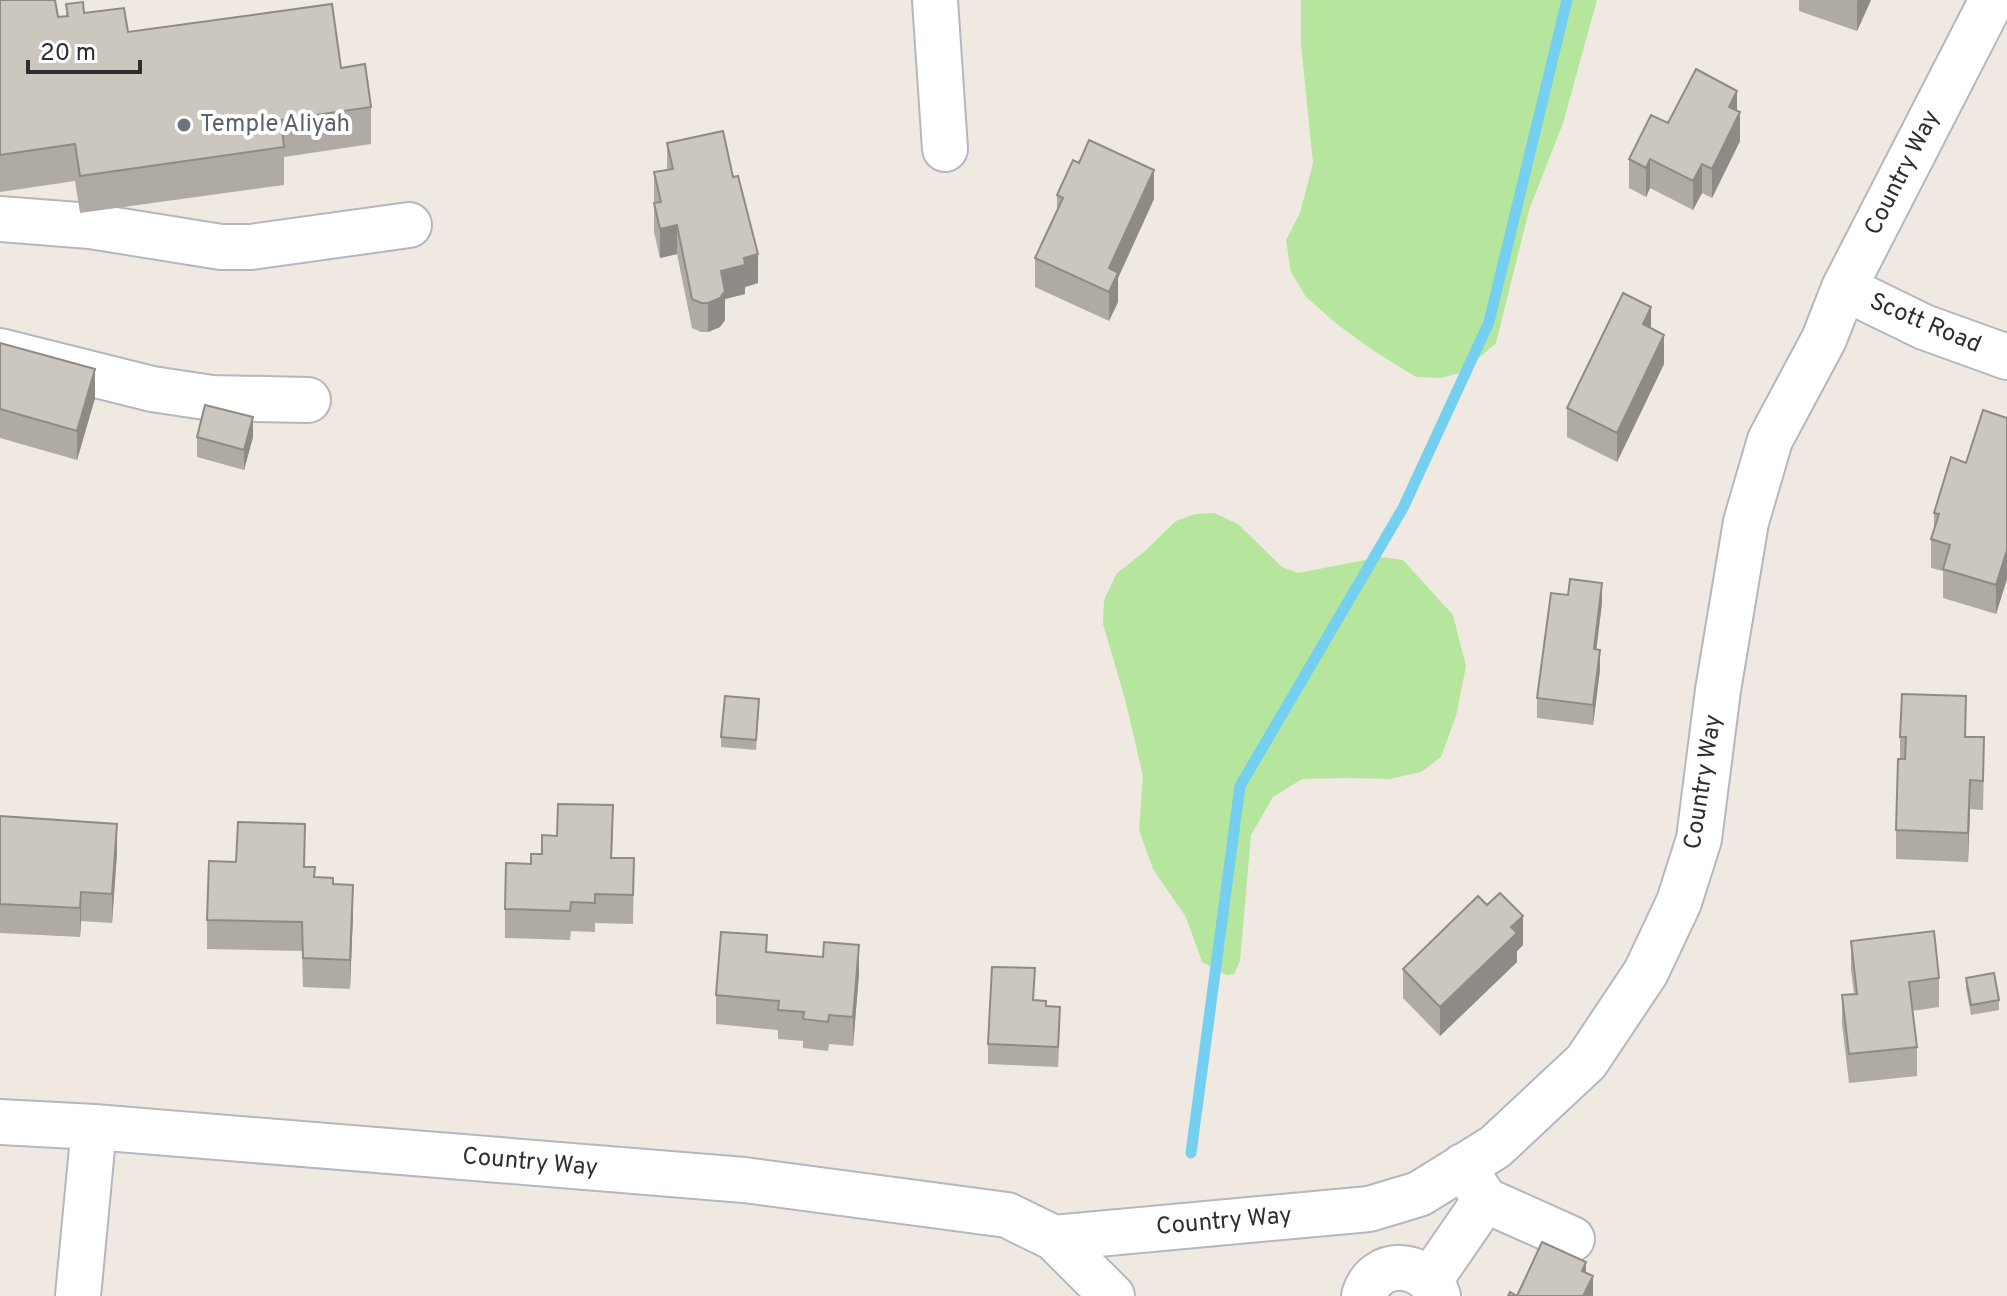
<svg xmlns="http://www.w3.org/2000/svg" width="2007" height="1296" font-family="Overpass,sans-serif">
	<rect width="100%" height="100%" fill="#efe9e1"/>
	<!-- green -->
	<path fill="#b6e59e" d="M 1301,0 L 1597,0 L 1563,123 L 1529,210 L 1496,343 L 1463,372 L 1441,378 L 1416,377 L 1374,351 L 1338,325 L 1306,297 L 1291,272 L 1286,240 L 1300,213 L 1313,163 L 1301,44 Z
		M 1214,513 L 1238,524 L 1282,567 L 1298,573 L 1381,557 L 1403,560 L 1453,615 L 1466,666 L 1456,716 L 1441,757 L 1421,772 L 1390,779 L 1346,778 L 1302,779 L 1273,797 L 1251,835 L 1240,961 L 1234,974 L 1226,975 L 1202,962 L 1186,917 L 1153,869 L 1139,830 L 1143,776 L 1125,699 L 1103,624 L 1104,600 L 1117,573 L 1144,552 L 1176,521 L 1195,514 Z"/>
	<g fill="none" stroke-linecap="round" stroke-linejoin="round">
		<!-- stream -->
		<path stroke="#75cff0" stroke-width="11" d="M 1191,1153 L 1240,786 L 1403,508 L 1489,322 L 1567,0"/>
		<!-- minor casing -->
		<g stroke="#b4b7c1" stroke-width="48">
			<path id="minor" d="M 935,0 L 945,149
				M 0,219 L 90,226 L 221,247 L 251,247 L 409,225
				M 1844,288 L 1924,327 L 2007,357
				M 0,351 L 152,389 L 212,398 L 308,400
				M 0,1122 L 94,1127 L 744,1180 L 1007,1215 L 1054,1238 L 1112,1296
				M 1485,1200 L 1572,1239
				M 1054,1238 L 1369,1209 L 1419,1194 L 1495,1147 L 1586,1062 L 1646,972 L 1679,902 L 1699,839 L 1718,690 L 1746,522 L 1770,440 L 1824,339 L 1844,288 L 1992,0
				M 1430,1280 L 1485,1200 L 1463,1166
				M 78,1296 L 94,1127
				M 1364,1296 C 1375,1257 1426,1260 1438,1296"/>
		</g>
		<!-- minor -->
		<use href="#minor" stroke="#fff" stroke-width="44"/>
	</g>
	<!-- wall -->
	<path fill="#afaba4" d="M 0,0 L 58,17 L 66,16 L 66,4 L 84,13 L 128,32 L 341,68 L 371,107 L 371,144 L 284,157 L 284,185 L 80,213 L 75,181 L 0,192 Z
		M 1799,0 L 1871,0 L 1857,31 L 1799,11 Z
		M 1737,111 L 1740,141 L 1712,198 L 1702,193 L 1693,210 L 1650,188 L 1646,197 L 1629,188 L 1629,159 L 1668,123 Z
		M 667,143 L 733,177 L 758,283 L 745,287 L 745,294 L 725,299 L 725,320 L 720,327 L 708,332 L 701,332 L 692,328 L 677,254 L 660,258 L 654,232 L 654,172 L 667,170 Z
		M 1057,195 L 1154,199 L 1118,278 L 1118,302 L 1109,321 L 1035,287 L 1035,258 L 1057,210 Z
		M 0,343 L 95,398 L 77,460 L 0,438 Z
		M 1664,364 L 1617,462 L 1567,437 L 1567,408 Z
		M 2007,418 L 2007,579 L 1996,614 L 1943,598 L 1943,571 L 1931,568 L 1931,539 L 1934,532 L 1934,513 L 1966,463 Z
		M 197,437 L 253,437 L 244,470 L 197,457 Z
		M 1602,603 L 1596,649 L 1600,670 L 1593,725 L 1537,718 L 1537,698 Z
		M 759,710 L 756,750 L 721,747 L 721,737 Z
		M 1900,737 L 1966,737 L 1984,766 L 1983,810 L 1970,809 L 1968,862 L 1896,859 L 1896,830 L 1900,759 Z
		M 0,816 L 117,853 L 112,923 L 81,921 L 80,937 L 0,933 Z
		M 613,834 L 612,858 L 634,858 L 633,924 L 595,923 L 595,932 L 571,931 L 570,940 L 505,938 L 505,909 L 531,864 L 542,854 L 557,836 Z
		M 304,867 L 315,877 L 333,884 L 353,914 L 350,989 L 303,987 L 302,951 L 207,949 L 207,920 Z
		M 1851,941 L 1939,978 L 1939,1007 L 1912,1011 L 1917,1047 L 1917,1076 L 1849,1083 L 1842,1024 L 1842,995 L 1854,994 L 1851,970 Z
		M 1523,945 L 1517,951 L 1517,962 L 1440,1036 L 1403,998 L 1403,969 Z
		M 767,952 L 859,974 L 853,1046 L 829,1044 L 828,1051 L 803,1048 L 803,1041 L 778,1039 L 778,1030 L 716,1024 L 716,995 Z
		M 1966,978 L 1999,1000 L 1999,1010 L 1971,1015 L 1966,988 Z
		M 1034,1000 L 1046,1006 L 1060,1027 L 1058,1067 L 988,1064 L 988,1044 Z"/>
	<!-- shaded-wall -->
	<path fill="#8e8b86" d="M 1858,0 L 1871,0 L 1857,31 L 1857,2 Z
		M 1737,91 L 1737,118 L 1740,112 L 1740,141 L 1712,198 L 1712,169 L 1729,107 Z
		M 1650,159 L 1650,188 L 1646,197 L 1646,168 Z
		M 1702,164 L 1702,193 L 1693,210 L 1693,181 Z
		M 1154,170 L 1154,199 L 1118,278 L 1118,302 L 1109,321 L 1109,268 Z
		M 677,225 L 677,254 L 660,258 L 660,229 Z
		M 758,254 L 758,283 L 745,287 L 745,294 L 725,299 L 725,320 L 720,327 L 708,332 L 708,303 L 721,271 L 744,258 Z
		M 1651,307 L 1651,336 L 1643,324 Z
		M 1664,335 L 1664,364 L 1617,462 L 1617,433 Z
		M 95,369 L 95,398 L 77,460 L 77,431 Z
		M 253,417 L 253,437 L 244,470 L 244,450 Z
		M 2007,550 L 2007,579 L 1996,614 L 1996,585 Z
		M 1602,583 L 1602,603 L 1594,669 L 1594,649 Z
		M 1600,650 L 1600,670 L 1593,725 L 1593,705 Z
		M 1970,780 L 1970,809 L 1968,862 L 1968,833 Z
		M 117,824 L 117,853 L 112,923 L 112,894 Z
		M 353,885 L 353,914 L 350,989 L 350,960 Z
		M 81,892 L 81,921 L 80,937 L 80,908 Z
		M 1523,916 L 1523,945 L 1517,951 L 1517,962 L 1440,1036 L 1440,1007 L 1511,927 Z
		M 859,945 L 859,974 L 853,1046 L 853,1017 Z
		M 1586,1262 L 1586,1290 L 1593,1276 L 1593,1296 L 1582,1296 L 1582,1271 Z"/>
	<!-- building -->
	<path fill="#cbc7bf" stroke="#8e8b86" stroke-width="2" d="M 0,0 L 55,0 L 58,17 L 68,16 L 66,4 L 83,2 L 84,13 L 124,8 L 128,32 L 332,4 L 341,68 L 365,64 L 371,107 L 281,120 L 284,147 L 80,176 L 75,144 L 0,155 Z
		M 1696,69 L 1737,91 L 1729,107 L 1740,112 L 1712,169 L 1702,164 L 1693,181 L 1650,159 L 1646,168 L 1629,159 L 1651,115 L 1668,123 Z
		M 723,131 L 733,177 L 738,176 L 758,254 L 744,258 L 745,265 L 721,271 L 725,291 L 720,298 L 708,303 L 701,303 L 692,299 L 677,225 L 660,229 L 654,203 L 661,202 L 654,172 L 673,169 L 667,143 Z
		M 1089,140 L 1154,170 L 1109,268 L 1118,273 L 1109,292 L 1035,258 L 1063,198 L 1057,195 L 1073,160 L 1079,163 Z
		M 1623,293 L 1651,307 L 1643,324 L 1664,335 L 1617,433 L 1567,408 Z
		M 0,343 L 95,369 L 77,431 L 0,409 Z
		M 205,405 L 253,417 L 244,450 L 197,437 Z
		M 1983,410 L 2007,418 L 2007,550 L 1996,585 L 1943,569 L 1950,545 L 1931,539 L 1939,514 L 1934,513 L 1951,457 L 1966,463 Z
		M 1570,579 L 1602,583 L 1594,649 L 1600,650 L 1593,705 L 1537,698 L 1551,593 L 1568,595 Z
		M 1902,694 L 1966,696 L 1965,737 L 1984,737 L 1983,781 L 1970,780 L 1968,833 L 1896,830 L 1898,759 L 1905,759 L 1906,737 L 1900,737 Z
		M 725,696 L 759,699 L 756,740 L 721,737 Z
		M 558,804 L 613,805 L 611,858 L 634,858 L 633,895 L 595,894 L 595,903 L 571,902 L 570,911 L 505,909 L 506,863 L 531,864 L 531,854 L 542,854 L 542,835 L 557,836 Z
		M 0,816 L 117,824 L 112,894 L 81,892 L 80,908 L 0,904 Z
		M 238,822 L 305,824 L 304,867 L 315,867 L 314,877 L 333,878 L 333,884 L 353,885 L 350,960 L 303,958 L 302,922 L 207,920 L 209,861 L 236,862 Z
		M 1500,893 L 1523,916 L 1511,927 L 1517,933 L 1440,1007 L 1403,969 L 1478,896 L 1487,905 Z
		M 1934,931 L 1939,978 L 1909,982 L 1917,1047 L 1849,1054 L 1842,995 L 1857,994 L 1851,941 Z
		M 721,932 L 767,935 L 766,952 L 823,957 L 824,942 L 859,945 L 853,1017 L 829,1015 L 828,1022 L 803,1019 L 804,1012 L 778,1010 L 779,1001 L 716,995 Z
		M 992,967 L 1035,968 L 1033,1000 L 1046,1001 L 1046,1006 L 1060,1007 L 1058,1047 L 988,1044 Z
		M 1994,973 L 1999,1000 L 1971,1005 L 1966,978 Z
		M 1542,1242 L 1586,1262 L 1582,1271 L 1593,1276 L 1583,1296 L 1508,1296 L 1510,1292 L 1517,1296 Z"/>
	<!-- markers -->
	<circle fill="#6b7280" stroke="#fff" stroke-width="3" cx="184" cy="125" r="8"/>
	<g text-anchor="middle" dominant-baseline="central" stroke-width="8" stroke-linejoin="round" paint-order="stroke">
		<!-- worship labels -->
		<g font-size="24" fill="#5b616d" stroke="#fff" text-anchor="start">
			<text x="200" y="125">Temple Aliyah</text>
		</g>
		<!-- street labels -->
		<g font-size="24" fill="#2e2e2e" stroke="#fff">
			<text transform="translate(1903 173) rotate(-63)">Country Way</text>
			<text transform="translate(1925 324) rotate(23)">Scott Road</text>
			<text transform="translate(1704 782) rotate(-81)">Country Way</text>
			<text transform="translate(530 1163) rotate(5)">Country Way</text>
			<text transform="translate(1224 1222) rotate(-5)">Country Way</text>
		</g>
	</g>
	<!-- scale -->
	<path d="M28 60v12h112v-12" fill="none" stroke="#2e2e2e" stroke-width="4"/>
	<text x="40" y="60" font-size="24" fill="#2e2e2e" stroke="#ffffff" stroke-width="6" paint-order="stroke">20 m</text>
</svg>
